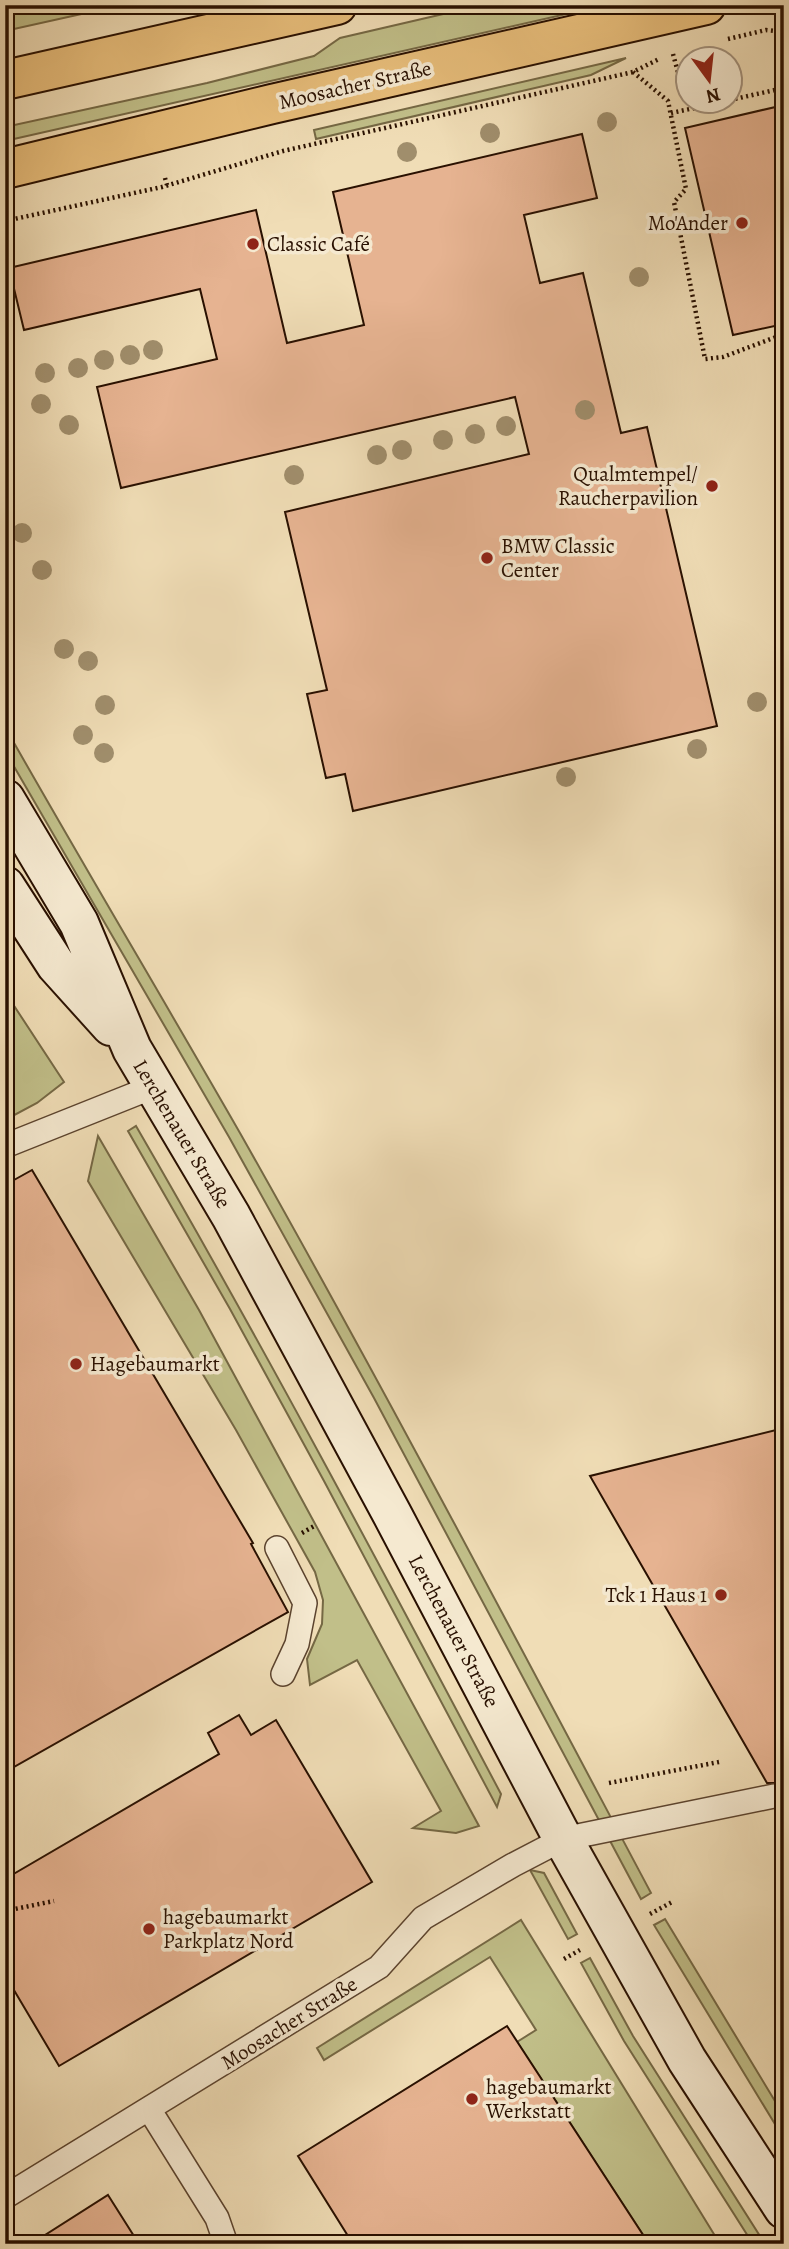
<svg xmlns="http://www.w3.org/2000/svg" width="789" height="2249" font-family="Alegreya,serif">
	<rect width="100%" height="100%" fill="#f0ddb6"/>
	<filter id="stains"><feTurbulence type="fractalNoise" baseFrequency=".00286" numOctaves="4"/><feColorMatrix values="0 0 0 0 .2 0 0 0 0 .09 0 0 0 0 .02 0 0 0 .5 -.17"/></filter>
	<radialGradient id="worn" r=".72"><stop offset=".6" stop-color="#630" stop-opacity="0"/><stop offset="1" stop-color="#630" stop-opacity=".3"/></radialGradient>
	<!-- green -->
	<path fill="#c1bf89" stroke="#756844" stroke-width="2" d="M 7,5 L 122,5 L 5,31 Z
		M 482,5 L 606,5 L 5,141 L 5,127 L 207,83 L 314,56 L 340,38 Z
		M 626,58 L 591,75 L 316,139 L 314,130 Z
		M 5,727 C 82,863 162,997 240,1133 C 382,1384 516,1639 651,1893 L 641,1899 L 374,1398 L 229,1137 L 5,751 Z
		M 5,992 L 64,1082 L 37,1103 L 5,1120 Z
		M 136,1126 C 263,1345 382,1569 501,1794 L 497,1807 L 324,1481 L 230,1309 L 128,1131 Z
		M 98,1136 L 199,1310 L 479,1826 L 456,1833 L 413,1828 L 441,1811 L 357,1660 L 310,1685 L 307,1659 L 322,1624 L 323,1600 L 315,1572 L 236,1430 L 88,1181 Z
		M 530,1870 L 544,1873 L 577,1934 L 568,1939 Z
		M 665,1919 L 784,2116 L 784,2139 L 654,1925 Z
		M 521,1920 L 720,2244 L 649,2244 L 517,2042 L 536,2030 L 490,1957 L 324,2060 L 317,2048 Z
		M 590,1958 L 633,2036 L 765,2244 L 753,2244 L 624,2041 L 581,1963 Z"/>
	<!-- building -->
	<path fill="#e6b391" stroke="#291000" stroke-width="2" d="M 784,105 L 784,324 L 733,335 L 685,128 Z
		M 582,134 L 597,198 L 524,215 L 540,283 L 583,273 L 621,433 L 647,427 L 717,726 L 353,811 L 345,774 L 326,778 L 307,694 L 327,690 L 285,512 L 529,454 L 515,397 L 121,488 L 97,387 L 217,359 L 200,289 L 24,330 L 9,268 L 256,210 L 287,343 L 364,325 L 333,192 Z
		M 32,1170 L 253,1543 L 251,1544 L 288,1612 L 5,1772 L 5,1185 Z
		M 784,1428 L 784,1786 L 778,1783 L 767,1783 L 590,1476 Z
		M 239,1715 L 251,1735 L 276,1720 L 372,1882 L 59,2066 L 5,1975 L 5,1879 L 219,1754 L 208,1733 Z
		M 507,2026 L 649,2244 L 353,2244 L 298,2156 Z
		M 108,2195 L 139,2244 L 31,2244 Z"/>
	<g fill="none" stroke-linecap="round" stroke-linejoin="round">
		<!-- lane casing -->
		<g stroke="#5b432e" stroke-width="26">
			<path id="lane" d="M 5,1146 L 153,1087
				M 277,1548 L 305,1603 L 297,1644 L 283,1674
				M 149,2109 L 217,2218 L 226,2244
				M 5,2197 L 379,1967 L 423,1918 L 513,1865 L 563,1839 L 774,1796"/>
		</g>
		<!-- secondary casing -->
		<g stroke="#291000" stroke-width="42">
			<path id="secondary" d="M 5,799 L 79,923 L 132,1049 L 231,1216 L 392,1514 L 563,1839 L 687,2060 L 784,2209
				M 5,886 L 56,965 L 111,1026"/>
		</g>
		<!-- primary casing -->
		<g stroke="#291000" stroke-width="42">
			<path id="primary" d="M 5,80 L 337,5
				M 5,169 L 272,104 L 706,5"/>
		</g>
		<!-- path -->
		<path stroke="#291000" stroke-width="4.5" stroke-dasharray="2 3.5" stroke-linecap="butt" d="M 728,39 L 766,30 L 784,32
			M 673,54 L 679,76 L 688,70
			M 633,72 L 668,101 L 686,189 L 674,202 L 705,359 L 723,357 L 784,334
			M 730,100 L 784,88
			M 671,113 L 723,102
			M 165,178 L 167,185
			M 5,221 L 162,187 L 283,151 L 633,72 L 659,59
			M 302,1533 L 316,1525
			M 609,1783 L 719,1762
			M 5,1911 L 54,1901
			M 650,1914 L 674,1901
			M 564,1959 L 580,1950"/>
		<!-- lane -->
		<use href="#lane" stroke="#f5e9d0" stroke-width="23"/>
		<!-- secondary -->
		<use href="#secondary" stroke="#f5e9d0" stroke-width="38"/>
		<!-- primary -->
		<use href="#primary" stroke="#e8be7b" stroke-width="38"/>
	</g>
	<!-- trees -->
	<g fill="#a08e6c">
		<circle cx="607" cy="122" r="10"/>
		<circle cx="490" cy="133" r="10"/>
		<circle cx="407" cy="152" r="10"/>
		<circle cx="639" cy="277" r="10"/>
		<circle cx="153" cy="350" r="10"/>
		<circle cx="130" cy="355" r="10"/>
		<circle cx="104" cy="360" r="10"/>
		<circle cx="78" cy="368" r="10"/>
		<circle cx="45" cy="373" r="10"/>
		<circle cx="41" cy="404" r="10"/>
		<circle cx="585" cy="410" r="10"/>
		<circle cx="69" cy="425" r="10"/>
		<circle cx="506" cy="426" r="10"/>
		<circle cx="475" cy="434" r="10"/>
		<circle cx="443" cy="440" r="10"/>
		<circle cx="402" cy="450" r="10"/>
		<circle cx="377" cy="455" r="10"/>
		<circle cx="294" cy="475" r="10"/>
		<circle cx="22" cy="533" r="10"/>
		<circle cx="42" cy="570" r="10"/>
		<circle cx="64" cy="649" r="10"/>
		<circle cx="88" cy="661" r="10"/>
		<circle cx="757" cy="702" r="10"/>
		<circle cx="105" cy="705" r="10"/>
		<circle cx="83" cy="735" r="10"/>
		<circle cx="697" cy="749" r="10"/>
		<circle cx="104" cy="753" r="10"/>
		<circle cx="566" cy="777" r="10"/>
	</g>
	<!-- markers -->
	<g fill="#8f2418" stroke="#f5e9d0" stroke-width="2.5">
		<circle cx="742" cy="223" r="7"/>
		<circle cx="253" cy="244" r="7"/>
		<circle cx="712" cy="486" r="7"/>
		<circle cx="487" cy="558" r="7"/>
		<circle cx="76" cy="1364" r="7"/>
		<circle cx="721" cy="1595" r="7"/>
		<circle cx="149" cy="1929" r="7"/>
		<circle cx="472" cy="2099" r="7"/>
	</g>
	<g text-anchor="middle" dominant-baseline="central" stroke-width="7" stroke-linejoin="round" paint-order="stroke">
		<!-- street labels -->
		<g font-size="21" fill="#291000" stroke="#f5e9d0">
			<text transform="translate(355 85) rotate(-13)">Moosacher Straße</text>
			<text transform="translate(182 1134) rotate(59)">Lerchenauer Straße</text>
			<text transform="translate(454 1631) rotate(62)">Lerchenauer Straße</text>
			<text transform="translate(289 2023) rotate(-32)">Moosacher Straße</text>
		</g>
		<!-- poi labels -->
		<g font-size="21" fill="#291000" stroke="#f5e9d0" text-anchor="start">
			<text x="728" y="223" text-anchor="end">Mo'Ander</text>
			<text x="267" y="244">Classic Café</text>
			<text x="698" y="474" text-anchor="end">Qualmtempel/<tspan x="698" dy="24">Raucherpavilion</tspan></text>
			<text x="501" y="546">BMW Classic<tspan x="501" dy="24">Center</tspan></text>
			<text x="90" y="1364">Hagebaumarkt</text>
			<text x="707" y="1595" text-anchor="end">Tck 1 Haus 1</text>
			<text x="163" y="1917">hagebaumarkt<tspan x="163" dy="24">Parkplatz Nord</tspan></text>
			<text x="486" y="2087">hagebaumarkt<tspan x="486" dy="24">Werkstatt</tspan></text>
		</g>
	</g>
	<!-- margin -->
	<rect width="789" height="2249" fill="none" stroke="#f0ddb6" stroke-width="28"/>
	<rect x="7" y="7" width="775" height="2235" fill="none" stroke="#291000" stroke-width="3.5"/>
	<rect x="14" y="14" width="761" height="2221" fill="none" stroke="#291000" stroke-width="2"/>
	<!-- north arrow -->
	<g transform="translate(709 80) rotate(165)"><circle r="33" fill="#f5e9d0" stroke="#a3927d" stroke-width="2"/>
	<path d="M0-5L12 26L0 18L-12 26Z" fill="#8f2418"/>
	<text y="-10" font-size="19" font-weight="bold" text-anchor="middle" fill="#291000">N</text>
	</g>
	<rect width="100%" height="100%" filter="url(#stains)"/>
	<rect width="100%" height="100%" fill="url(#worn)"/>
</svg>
